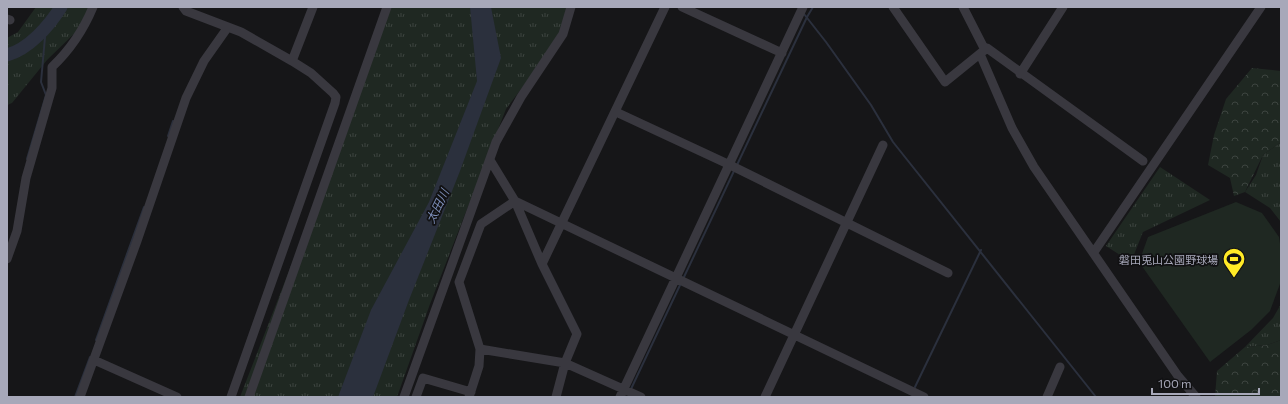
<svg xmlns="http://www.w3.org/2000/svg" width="1288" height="404" font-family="Commissioner,'Noto Sans JP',sans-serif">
	<defs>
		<pattern id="grass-tufts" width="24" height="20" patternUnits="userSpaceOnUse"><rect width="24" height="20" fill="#1f2822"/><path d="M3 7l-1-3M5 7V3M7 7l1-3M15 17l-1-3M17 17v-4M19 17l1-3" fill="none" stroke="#3d4440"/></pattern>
		<pattern id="forest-crowns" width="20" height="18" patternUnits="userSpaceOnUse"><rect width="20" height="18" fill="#1f2822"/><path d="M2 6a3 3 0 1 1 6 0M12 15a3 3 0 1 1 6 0" fill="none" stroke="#3d4440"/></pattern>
	</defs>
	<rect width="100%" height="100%" fill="#161618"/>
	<!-- grass -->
	<path fill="url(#grass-tufts)" d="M 36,7 L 89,7 L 81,27 L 47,60 L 12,103 L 7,105 L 7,38 L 18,32 Z
		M 390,7 L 567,7 L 563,34 L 506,109 L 430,304 L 397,397 L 240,397 L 343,132 Z
		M 1281,142 L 1281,222 L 1270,208 L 1245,192 L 1256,175 L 1263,155 Z
		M 1160,167 L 1210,200 L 1143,232 L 1131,262 L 1106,246 Z
		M 1281,304 L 1281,340 L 1267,345 L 1245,347 L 1273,318 Z"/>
	<!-- forest -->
	<path fill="url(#forest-crowns)" d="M 1252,68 L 1281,71 L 1281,142 L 1263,155 L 1245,192 L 1234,196 L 1230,178 L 1208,165 L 1214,135 L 1226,99 Z
		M 1281,340 L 1281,397 L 1215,397 L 1217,371 L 1245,347 L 1267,345 Z"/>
	<!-- pitch -->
	<path fill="#1f2822" d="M 1236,202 L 1262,213 L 1279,237 L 1281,250 L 1281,281 L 1270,311 L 1251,330 L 1210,362 L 1139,262 L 1148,237 Z"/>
	<!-- water -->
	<path fill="#2b303d" d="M 470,7 L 491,7 L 501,58 L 460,171 L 409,300 L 373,397 L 338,397 L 371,310 L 429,202 L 477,81 Z"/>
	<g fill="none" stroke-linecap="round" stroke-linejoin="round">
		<!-- stream -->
		<path stroke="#2b303d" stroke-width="2" d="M 804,14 L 826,42 L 871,105 L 893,142 L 1096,397
			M 168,136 L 173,121
			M 27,159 L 46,95 L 41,82 L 46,26
			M 737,165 L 807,17 L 813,7
			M 684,277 L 734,171
			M 96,340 L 144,207
			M 915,387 L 981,250
			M 631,389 L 681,283
			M 75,397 L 90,357"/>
		<!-- river -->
		<path stroke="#2b303d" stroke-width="13" d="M 7,55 C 29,49 49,26 61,7"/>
		<!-- minor -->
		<path stroke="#39383f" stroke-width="9" d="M 183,7 L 186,11 L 241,32 L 292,61
			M 682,7 L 782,53
			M 893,7 L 945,82 L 987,48 L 1143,161
			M 963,7 L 985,50
			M 7,19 L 10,20
			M 980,54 L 1012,128 L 1034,167 L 1178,376 L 1196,397
			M 1020,74 L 1063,7
			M 616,112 L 730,165 L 948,273
			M 490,160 L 515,201 L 542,264 L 577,334 L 565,363 L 556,397
			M 1094,252 L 1261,7
			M 7,259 L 17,231 L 26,178 L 52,88 L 52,67 C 71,49 83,31 93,7
			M 542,264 L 665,7
			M 480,349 L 565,363 L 641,397
			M 94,360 L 177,397
			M 80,397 L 137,241 L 186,98 L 204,61 L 228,27
			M 231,397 L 335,103 L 336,97 L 333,93 L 311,73 L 292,61 L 313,7
			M 249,397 L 387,7
			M 404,397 L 496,142 L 521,97 L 563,34 L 571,7
			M 416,397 L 423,378 L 471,392
			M 469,397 L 479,366 L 480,349 L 459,282 L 481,224 L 515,201 L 924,397
			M 620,397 L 803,7
			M 765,397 L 883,145
			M 1047,397 L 1060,367"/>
	</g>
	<!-- icons -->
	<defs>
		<g id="stadium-pin" transform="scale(1.15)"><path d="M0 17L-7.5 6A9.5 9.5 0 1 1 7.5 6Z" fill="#ffea26" stroke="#111113"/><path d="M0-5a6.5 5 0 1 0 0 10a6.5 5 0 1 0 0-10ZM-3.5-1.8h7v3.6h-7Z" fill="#111"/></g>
	</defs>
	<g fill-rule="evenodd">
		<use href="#stadium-pin" x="1234" y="259"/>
	</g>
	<g text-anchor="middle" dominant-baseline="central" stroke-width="3.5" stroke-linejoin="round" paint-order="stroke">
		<!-- poi labels -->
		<g font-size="11" fill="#a7a8b9" stroke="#111113" text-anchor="end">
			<text x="1218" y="259">磐田兎山公園野球場</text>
		</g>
		<!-- water labels -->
		<g font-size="12" font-style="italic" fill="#7b8cb6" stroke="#111113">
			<text transform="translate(437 206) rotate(-64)">太田川</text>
		</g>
	</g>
	<!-- border -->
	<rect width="1288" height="404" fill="none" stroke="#a7a8b9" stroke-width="16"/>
	<!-- scale -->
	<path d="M1152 388v6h107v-6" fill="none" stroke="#a7a8b9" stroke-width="2"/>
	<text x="1158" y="388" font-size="12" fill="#a7a8b9" stroke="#111113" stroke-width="3" paint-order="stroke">100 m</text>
</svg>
